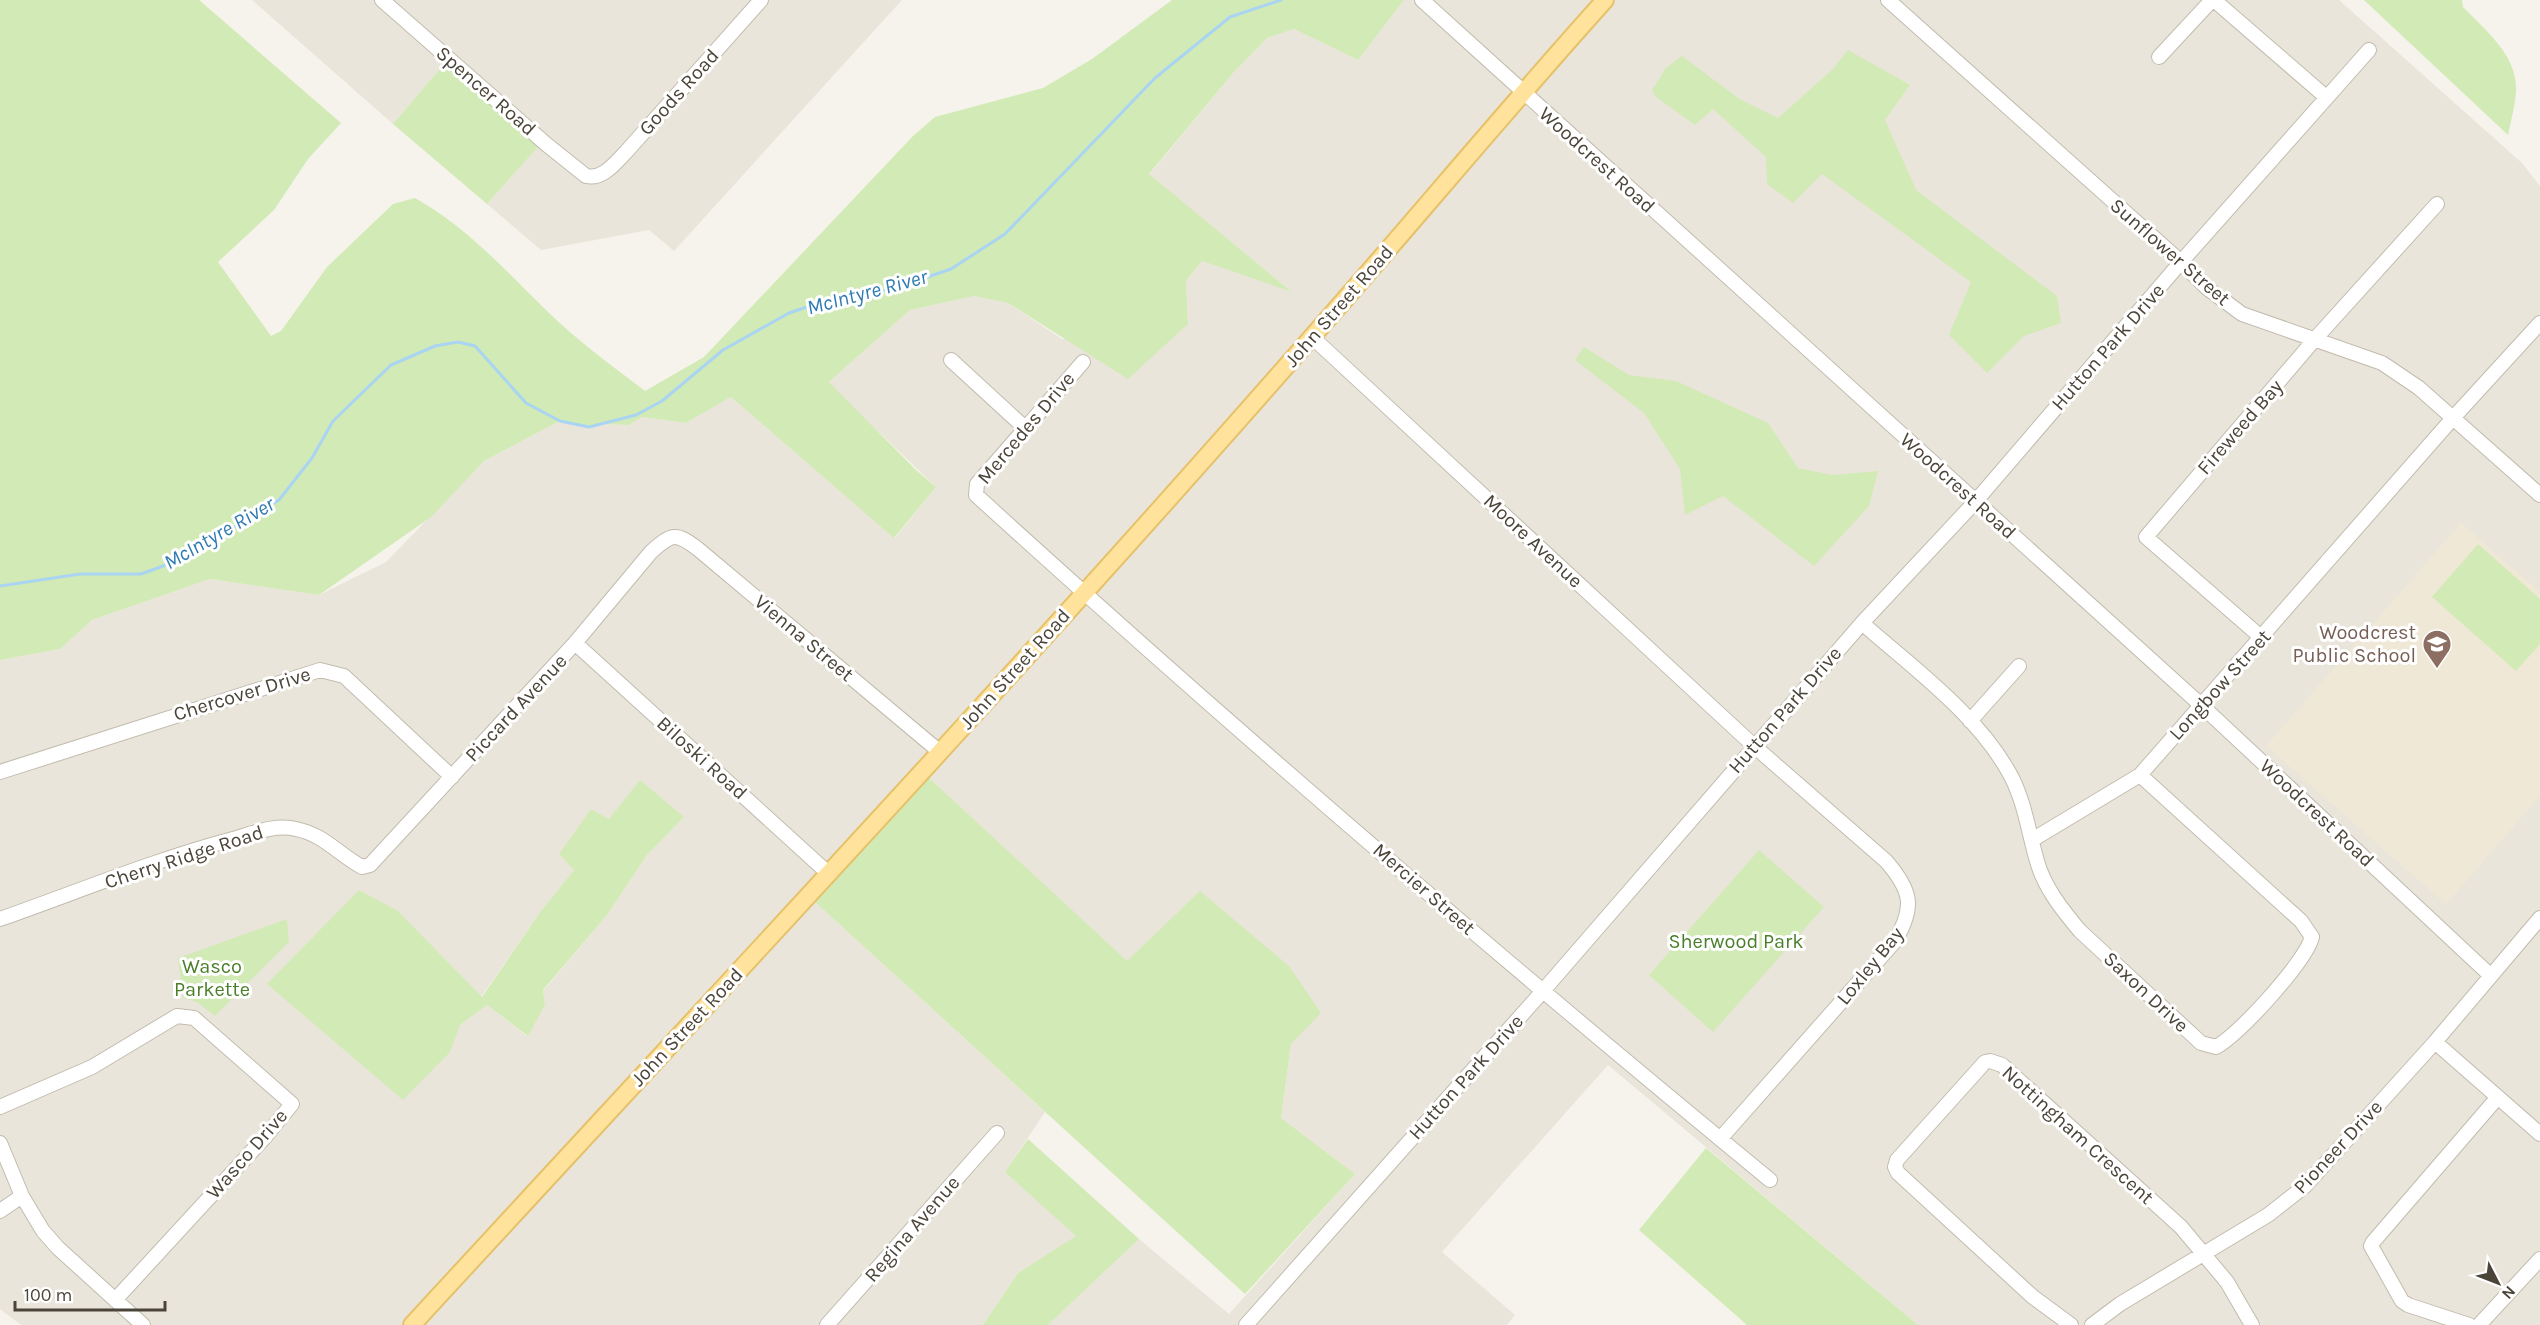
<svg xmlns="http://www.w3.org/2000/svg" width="2540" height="1325" font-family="Karla,sans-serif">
	<rect width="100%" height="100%" fill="#f6f3ec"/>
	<!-- residential -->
	<path fill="#eae5da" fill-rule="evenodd" d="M 252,0 L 902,0 L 674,251 L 649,230 L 541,250 L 487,204 L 539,146 L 444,64 L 393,124 Z
		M 1404,0 L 2339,0 L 2522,163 L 2540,186 L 2540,1325 L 1918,1325 L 1608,1065 L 1442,1252 L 1515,1315 L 1507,1325 L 1048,1325 L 1139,1239 L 1229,1314 L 1355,1174 L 1281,1118 L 1291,1044 L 1127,962 L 927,776 L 815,902 L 1045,1112 L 1005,1172 L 1077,1236 L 1018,1273 L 983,1325 L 21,1325 L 0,1309 L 0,660 L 60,649 L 92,620 L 210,579 L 319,595 L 386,562 L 484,461 L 560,421 L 589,427 L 601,424 L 629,425 L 642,417 L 686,423 L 731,397 L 895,538 L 936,487 L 828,383 L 910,310 L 974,296 L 1008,303 L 1062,339 L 1188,324 L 1186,281 L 1202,261 L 1291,291 L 1149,175 L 1234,72 L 1267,38 L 1294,29 L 1358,60 ZM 591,809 L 609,819 L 684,817 L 647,855 L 607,915 L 543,991 L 545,1005 L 527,1036 L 487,1005 L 460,1025 L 398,911 L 481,997 L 541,911 L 574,870 Z"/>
	<!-- education -->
	<path fill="#efe8d6" d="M 2461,523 L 2540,592 L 2540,796 L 2446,904 L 2266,746 Z"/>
	<!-- green -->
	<path fill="#d2eab5" d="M 0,0 L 199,0 L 341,123 L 308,159 L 274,210 L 218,262 L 271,336 L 281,331 L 327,267 L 393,204 L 415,198 C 467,227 506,271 548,312 C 577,340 612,366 645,391 L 704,357 L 913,136 L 935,117 L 1043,88 L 1092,59 L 1172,0 L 1404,0 L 1358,60 L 1294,29 L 1267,38 L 1234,72 L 1149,174 L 1292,292 L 1202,261 L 1186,281 L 1188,324 L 1128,379 L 1008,303 L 974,296 L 910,310 L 829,382 L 915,469 L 936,487 L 894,538 L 731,397 L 686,423 L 642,417 L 629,425 L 601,424 L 589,427 L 560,421 L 484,461 L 431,517 L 319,595 L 210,579 L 92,620 L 60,649 L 0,660 Z
		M 2364,0 L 2462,0 L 2463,7 C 2485,30 2516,54 2516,88 C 2516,103 2511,120 2508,135 Z
		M 1848,50 L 1910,85 L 1885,120 L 1916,190 L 2057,296 L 2061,323 L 2024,336 L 1987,373 L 1949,335 L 1971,282 L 1822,174 L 1793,203 L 1767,184 L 1766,157 L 1713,109 L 1695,125 L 1656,97 L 1652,90 L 1666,68 L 1682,56 L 1741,100 L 1778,118 L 1832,70 Z
		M 444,64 L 539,146 L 487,204 L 393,124 Z
		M 1584,347 L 1629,375 L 1676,381 L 1768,423 L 1798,468 L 1832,475 L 1878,471 L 1869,506 L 1814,566 L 1723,496 L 1685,515 L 1680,469 L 1644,413 L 1575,360 Z
		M 2478,544 L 2540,599 L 2540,644 L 2516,671 L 2432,597 Z
		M 927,776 L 1127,961 L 1200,891 L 1289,966 L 1321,1013 L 1291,1044 L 1281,1118 L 1355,1174 L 1245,1294 L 815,902 Z
		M 640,780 L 684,817 L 647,855 L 607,915 L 543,990 L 545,1005 L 528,1036 L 487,1005 L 460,1025 L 450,1052 L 403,1100 L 267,984 L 359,890 L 398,911 L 482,997 L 541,911 L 574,870 L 559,854 L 591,809 L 609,819 Z
		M 1759,850 L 1824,907 L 1713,1032 L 1649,975 Z
		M 287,919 L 289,942 L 215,1016 L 197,1002 L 183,998 L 178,958 Z
		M 1028,1139 L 1139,1239 L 1048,1325 L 983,1325 L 1018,1273 L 1076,1236 L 1005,1172 Z
		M 1706,1148 L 1918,1325 L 1747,1325 L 1639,1230 Z"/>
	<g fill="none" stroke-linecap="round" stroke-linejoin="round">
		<!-- stream -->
		<path stroke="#a9d4f2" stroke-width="3" d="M 0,586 L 80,574 L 141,574 L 177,561 L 279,500 L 312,458 L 333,421 L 391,365 L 435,346 L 458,342 L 475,346 L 526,403 L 560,421 L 589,427 L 636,415 L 662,401 L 723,350 L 789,313 L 825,301 L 892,289 L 951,269 L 1005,234 L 1155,78 L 1230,17 L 1281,0"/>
		<!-- minor casing -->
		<g stroke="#c2bbae" stroke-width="16">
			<path id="minor" d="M 382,0 L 546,144 L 586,176 C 603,180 615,163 626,152 L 761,0
				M 1422,0 L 2202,706 L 2490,975
				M 1888,0 L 2181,262 L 2207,288 L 2242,314 L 2382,363 L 2419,388 L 2540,495
				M 2214,0 L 2326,97
				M 2159,57 L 2212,0
				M 1312,337 L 1754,746 L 1886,861 C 1912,891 1915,907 1895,941 L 1720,1139
				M 951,360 L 1025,428
				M 1083,362 L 977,484 L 976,495 C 1234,730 1500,958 1770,1180
				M 1862,623 C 1913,668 1980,716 2012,778 C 2025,804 2029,834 2037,861 C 2044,887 2063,911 2080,931 L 2201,1043 L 2216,1047 C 2239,1035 2306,961 2312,937 L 2301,921 L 2140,775
				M 2262,638 L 2146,537 L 2315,339 L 2437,204
				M 575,643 L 828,873
				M 1970,721 L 2019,666
				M 0,772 L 320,670 L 344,676 L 452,777
				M 2032,840 L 2140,775 L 2453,418 L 2540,323
				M 0,919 C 77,892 154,860 233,839 C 254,833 275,824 296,829 C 325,835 338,854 362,867 L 370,865 L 575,643 L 651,552 C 672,533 676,532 698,549 L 940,752
				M 2435,1042 L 2540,1134
				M 0,1107 L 92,1067 L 177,1016 L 194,1018 L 292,1104 L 265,1137 L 115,1300
				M 0,1143 L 22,1196 L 43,1231 L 58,1248 L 143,1325
				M 0,1211 L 22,1196
				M 827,1325 L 997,1133
				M 1246,1325 L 1542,992 L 1862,623 L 1975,502 L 2181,262 L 2369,50
				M 2071,1325 L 2033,1297 L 1898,1173 L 1895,1167 L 1897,1160 L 1985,1062 L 1990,1061 L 2002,1065 L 2181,1227 L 2227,1282 L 2252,1325
				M 2092,1325 L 2120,1304 L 2268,1215 L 2305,1186 L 2435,1042 L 2540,918
				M 2469,1325 L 2408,1305 L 2402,1301 L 2371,1246 L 2373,1242 L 2498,1097
				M 2479,1325 L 2540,1259"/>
		</g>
		<!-- major casing -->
		<g stroke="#e6c16a" stroke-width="20">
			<path id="major" d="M 412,1325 C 713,998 1018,673 1311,338 C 1410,226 1505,111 1605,0"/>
		</g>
		<!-- minor -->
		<use href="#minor" stroke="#fff" stroke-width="14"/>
		<!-- major -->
		<use href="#major" stroke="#ffe39c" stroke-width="16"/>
	</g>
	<!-- icons -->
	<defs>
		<g id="school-pin" transform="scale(1.5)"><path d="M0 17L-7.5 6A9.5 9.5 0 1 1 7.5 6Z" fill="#8d6e63" stroke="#fff"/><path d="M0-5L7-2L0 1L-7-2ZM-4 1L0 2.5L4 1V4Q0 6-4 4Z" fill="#fff"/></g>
	</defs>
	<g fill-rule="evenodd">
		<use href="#school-pin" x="2437" y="644"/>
	</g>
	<g text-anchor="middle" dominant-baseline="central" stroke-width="6" stroke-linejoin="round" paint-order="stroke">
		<!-- street labels -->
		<g font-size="20" fill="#4b4439" stroke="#fff">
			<text transform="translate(486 91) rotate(41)">Spencer Road</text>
			<text transform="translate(679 92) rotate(-48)">Goods Road</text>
			<text transform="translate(1597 160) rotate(42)">Woodcrest Road</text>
			<text transform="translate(2170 252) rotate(41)">Sunflower Street</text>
			<text transform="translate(1339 306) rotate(-49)">John Street Road</text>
			<text transform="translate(2108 347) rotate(-49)">Hutton Park Drive</text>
			<text transform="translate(2240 427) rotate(-49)">Fireweed Bay</text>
			<text transform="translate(1026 428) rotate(-50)">Mercedes Drive</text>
			<text transform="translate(1958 486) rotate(42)">Woodcrest Road</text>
			<text transform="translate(1533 541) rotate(43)">Moore Avenue</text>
			<text transform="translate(804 638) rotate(40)">Vienna Street</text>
			<text transform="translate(1015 669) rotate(-48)">John Street Road</text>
			<text transform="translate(2220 685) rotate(-48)">Longbow Street</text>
			<text transform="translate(242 694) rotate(-17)">Chercover Drive</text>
			<text transform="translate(516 708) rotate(-47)">Piccard Avenue</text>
			<text transform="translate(1785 710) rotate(-49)">Hutton Park Drive</text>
			<text transform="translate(702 758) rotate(42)">Biloski Road</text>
			<text transform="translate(2317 813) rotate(43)">Woodcrest Road</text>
			<text transform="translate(184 857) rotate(-18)">Cherry Ridge Road</text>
			<text transform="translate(1424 889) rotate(41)">Mercier Street</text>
			<text transform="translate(1870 966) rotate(-51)">Loxley Bay</text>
			<text transform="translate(2146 992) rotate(43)">Saxon Drive</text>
			<text transform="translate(687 1027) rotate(-47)">John Street Road</text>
			<text transform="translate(1466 1077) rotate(-48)">Hutton Park Drive</text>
			<text transform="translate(2078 1135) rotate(42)">Nottingham Crescent</text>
			<text transform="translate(2338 1147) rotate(-47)">Pioneer Drive</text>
			<text transform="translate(247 1154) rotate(-49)">Wasco Drive</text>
			<text transform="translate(912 1229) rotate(-49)">Regina Avenue</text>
		</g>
		<!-- education labels -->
		<g font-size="20" fill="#785e54" stroke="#fff" text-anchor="end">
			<text x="2416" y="632">Woodcrest<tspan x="2416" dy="23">Public School</tspan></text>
		</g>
		<!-- park labels -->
		<g font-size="20" fill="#4a7f2a" stroke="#fff">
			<text x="1736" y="941">Sherwood Park</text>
			<text x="212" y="966">Wasco<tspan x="212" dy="23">Parkette</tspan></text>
		</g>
		<!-- water labels -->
		<g font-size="21" font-style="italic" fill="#2e7ab2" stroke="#fff">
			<text transform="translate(867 292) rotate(-15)">McIntyre River</text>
			<text transform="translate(219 533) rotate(-30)">McIntyre River</text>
		</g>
	</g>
	<!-- north arrow -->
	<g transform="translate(2498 1283) rotate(132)" stroke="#ffffff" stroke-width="4.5" paint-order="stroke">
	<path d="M0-4.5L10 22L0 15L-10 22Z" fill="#4b4439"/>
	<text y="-9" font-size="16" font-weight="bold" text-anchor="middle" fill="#4b4439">N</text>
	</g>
	<!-- scale -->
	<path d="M15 1301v9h150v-9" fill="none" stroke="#4b4439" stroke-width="3"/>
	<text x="24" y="1301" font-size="18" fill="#4b4439" stroke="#ffffff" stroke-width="4.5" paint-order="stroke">100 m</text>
</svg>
